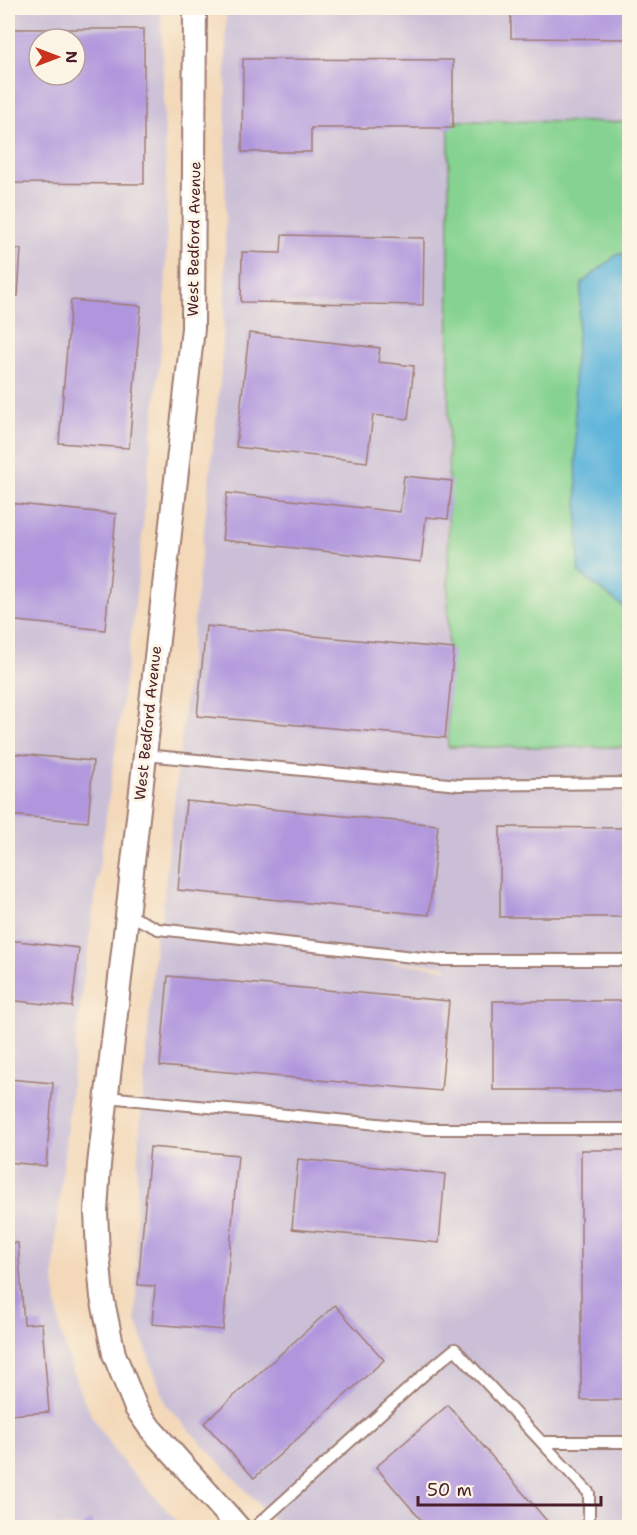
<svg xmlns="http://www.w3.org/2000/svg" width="637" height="1535" font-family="'Shantell Sans',sans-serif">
	<rect width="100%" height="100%" fill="#fcf5e5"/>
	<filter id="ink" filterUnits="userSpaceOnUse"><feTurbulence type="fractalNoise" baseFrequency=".0167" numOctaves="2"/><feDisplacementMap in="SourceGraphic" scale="12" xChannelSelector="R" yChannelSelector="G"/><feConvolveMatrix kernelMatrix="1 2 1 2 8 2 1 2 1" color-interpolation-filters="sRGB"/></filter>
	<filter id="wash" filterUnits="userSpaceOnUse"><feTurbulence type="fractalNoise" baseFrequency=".008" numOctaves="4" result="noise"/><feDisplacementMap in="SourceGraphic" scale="24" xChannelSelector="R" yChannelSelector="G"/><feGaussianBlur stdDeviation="1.35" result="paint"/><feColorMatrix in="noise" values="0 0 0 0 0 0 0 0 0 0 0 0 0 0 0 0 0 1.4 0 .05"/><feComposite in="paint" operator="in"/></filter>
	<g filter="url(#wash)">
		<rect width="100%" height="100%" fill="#f3d9ba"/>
		<!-- industrial -->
		<path fill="#cabfd6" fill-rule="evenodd" d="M 8,8 L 161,8 L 167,207 L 165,308 L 134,615 L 79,1013 L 56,1232 L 54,1278 L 60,1330 L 76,1382 L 87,1407 L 99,1428 L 121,1460 L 182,1527 L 8,1527 ZM 39,39 L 75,39 L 75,75 L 39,75 Z
			M 226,8 L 629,8 L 629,121 L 449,121 L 629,747 L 629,1527 L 280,1527 L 166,1405 L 136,1321 L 137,1168 L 156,932 L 160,932 L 221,372 L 225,305 ZM 318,952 L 447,966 L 447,969 L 318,953 Z"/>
		<!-- green -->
		<path fill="#86d391" stroke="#68795e" stroke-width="1.5" d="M 449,121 L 629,122 L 629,747 L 448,747 Z"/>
		<!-- water -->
		<path fill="#5fb5db" stroke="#546a83" stroke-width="1.5" d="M 618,254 L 630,254 L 629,611 L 579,573 L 574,372 L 582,283 Z"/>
		<g id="blocks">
			<!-- building -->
			<path fill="#b097dd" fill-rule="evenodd" d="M 511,8 L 630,8 L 630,39 L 511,38 Z
				M 8,29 L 144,29 L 144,184 L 8,183 ZM 39,39 L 75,39 L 75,75 L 39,75 Z
				M 243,59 L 453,60 L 453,128 L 311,128 L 311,152 L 242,152 Z
				M 282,235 L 424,238 L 423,305 L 241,302 L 242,252 L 281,253 Z
				M 8,248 L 21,249 L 18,296 L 8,295 Z
				M 71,300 L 141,306 L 129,448 L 59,443 Z
				M 249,333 L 380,348 L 378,362 L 414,366 L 408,419 L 373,415 L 367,462 L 236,447 Z
				M 404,476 L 452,481 L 448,519 L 426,517 L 421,562 L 222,540 L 227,493 L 400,512 Z
				M 8,503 L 116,514 L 105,630 L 8,620 Z
				M 206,626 L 454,649 L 445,738 L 197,716 Z
				M 8,753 L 93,761 L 88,822 L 8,815 Z
				M 186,801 L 438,825 L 429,915 L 178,890 Z
				M 500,827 L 630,828 L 630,917 L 500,917 Z
				M 8,940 L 79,948 L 72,1007 L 8,1000 Z
				M 168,976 L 449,1001 L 441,1091 L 160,1066 Z
				M 493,1001 L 630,1001 L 630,1090 L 493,1090 Z
				M 8,1079 L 53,1083 L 46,1166 L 8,1162 Z
				M 150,1147 L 238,1155 L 223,1330 L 152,1324 L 155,1286 L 138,1285 Z
				M 581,1150 L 630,1150 L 630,1400 L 581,1400 Z
				M 298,1159 L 445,1174 L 439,1243 L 292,1229 Z
				M 8,1243 L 18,1243 L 24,1324 L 42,1323 L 49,1412 L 8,1415 Z
				M 335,1305 L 384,1360 L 254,1478 L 204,1423 Z
				M 448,1405 L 553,1528 L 428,1528 L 376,1467 Z
				M 90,1520 L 97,1528 L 81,1528 Z"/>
		</g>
	</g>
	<g filter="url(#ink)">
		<use href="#blocks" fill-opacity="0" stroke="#9e7c72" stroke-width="1.5"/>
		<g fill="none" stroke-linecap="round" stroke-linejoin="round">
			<!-- service casing -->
			<g stroke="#9e7c72" stroke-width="14">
				<path id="service" d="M 145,755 L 459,785 L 630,783
					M 127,914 L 158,929 L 441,960 L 630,960
					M 107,1097 L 428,1129 L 630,1129
					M 542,1442 L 630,1442
					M 254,1528 L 428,1371 L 455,1349 L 589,1493 L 589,1528"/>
			</g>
			<!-- minor casing -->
			<g stroke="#9e7c72" stroke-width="26">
				<path id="minor" d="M 195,8 L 193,328 L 99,1165 L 96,1212 L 98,1253 L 102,1297 L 114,1354 L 136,1408 L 150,1428 L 239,1528"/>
			</g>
			<!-- service -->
			<use href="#service" stroke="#fff" stroke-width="10"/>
			<!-- minor -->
			<use href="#minor" stroke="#fff" stroke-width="22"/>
		</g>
	</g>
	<g text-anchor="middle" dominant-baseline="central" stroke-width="6" stroke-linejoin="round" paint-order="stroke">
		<!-- street labels -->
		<g font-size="15" fill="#4a1f2b" stroke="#fcf5e5">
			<text transform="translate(194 239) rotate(-89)">West Bedford Avenue</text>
			<text transform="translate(148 723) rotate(-84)">West Bedford Avenue</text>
		</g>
	</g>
	<!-- margin -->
	<rect width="637" height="1535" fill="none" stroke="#fcf5e5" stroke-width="30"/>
	<!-- north arrow -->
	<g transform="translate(57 57) rotate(90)"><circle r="28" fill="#fcf5e5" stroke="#b59f9b" stroke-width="1.5"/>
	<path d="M0-4.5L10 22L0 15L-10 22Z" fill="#c8321e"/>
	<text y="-9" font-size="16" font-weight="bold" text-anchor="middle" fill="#4a1f2b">N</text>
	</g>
	<!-- scale -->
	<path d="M418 1496v9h183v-9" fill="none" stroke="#4a1f2b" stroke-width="3"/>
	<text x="427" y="1496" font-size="18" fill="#4a1f2b" stroke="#fcf5e5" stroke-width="4.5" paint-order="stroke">50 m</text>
</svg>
